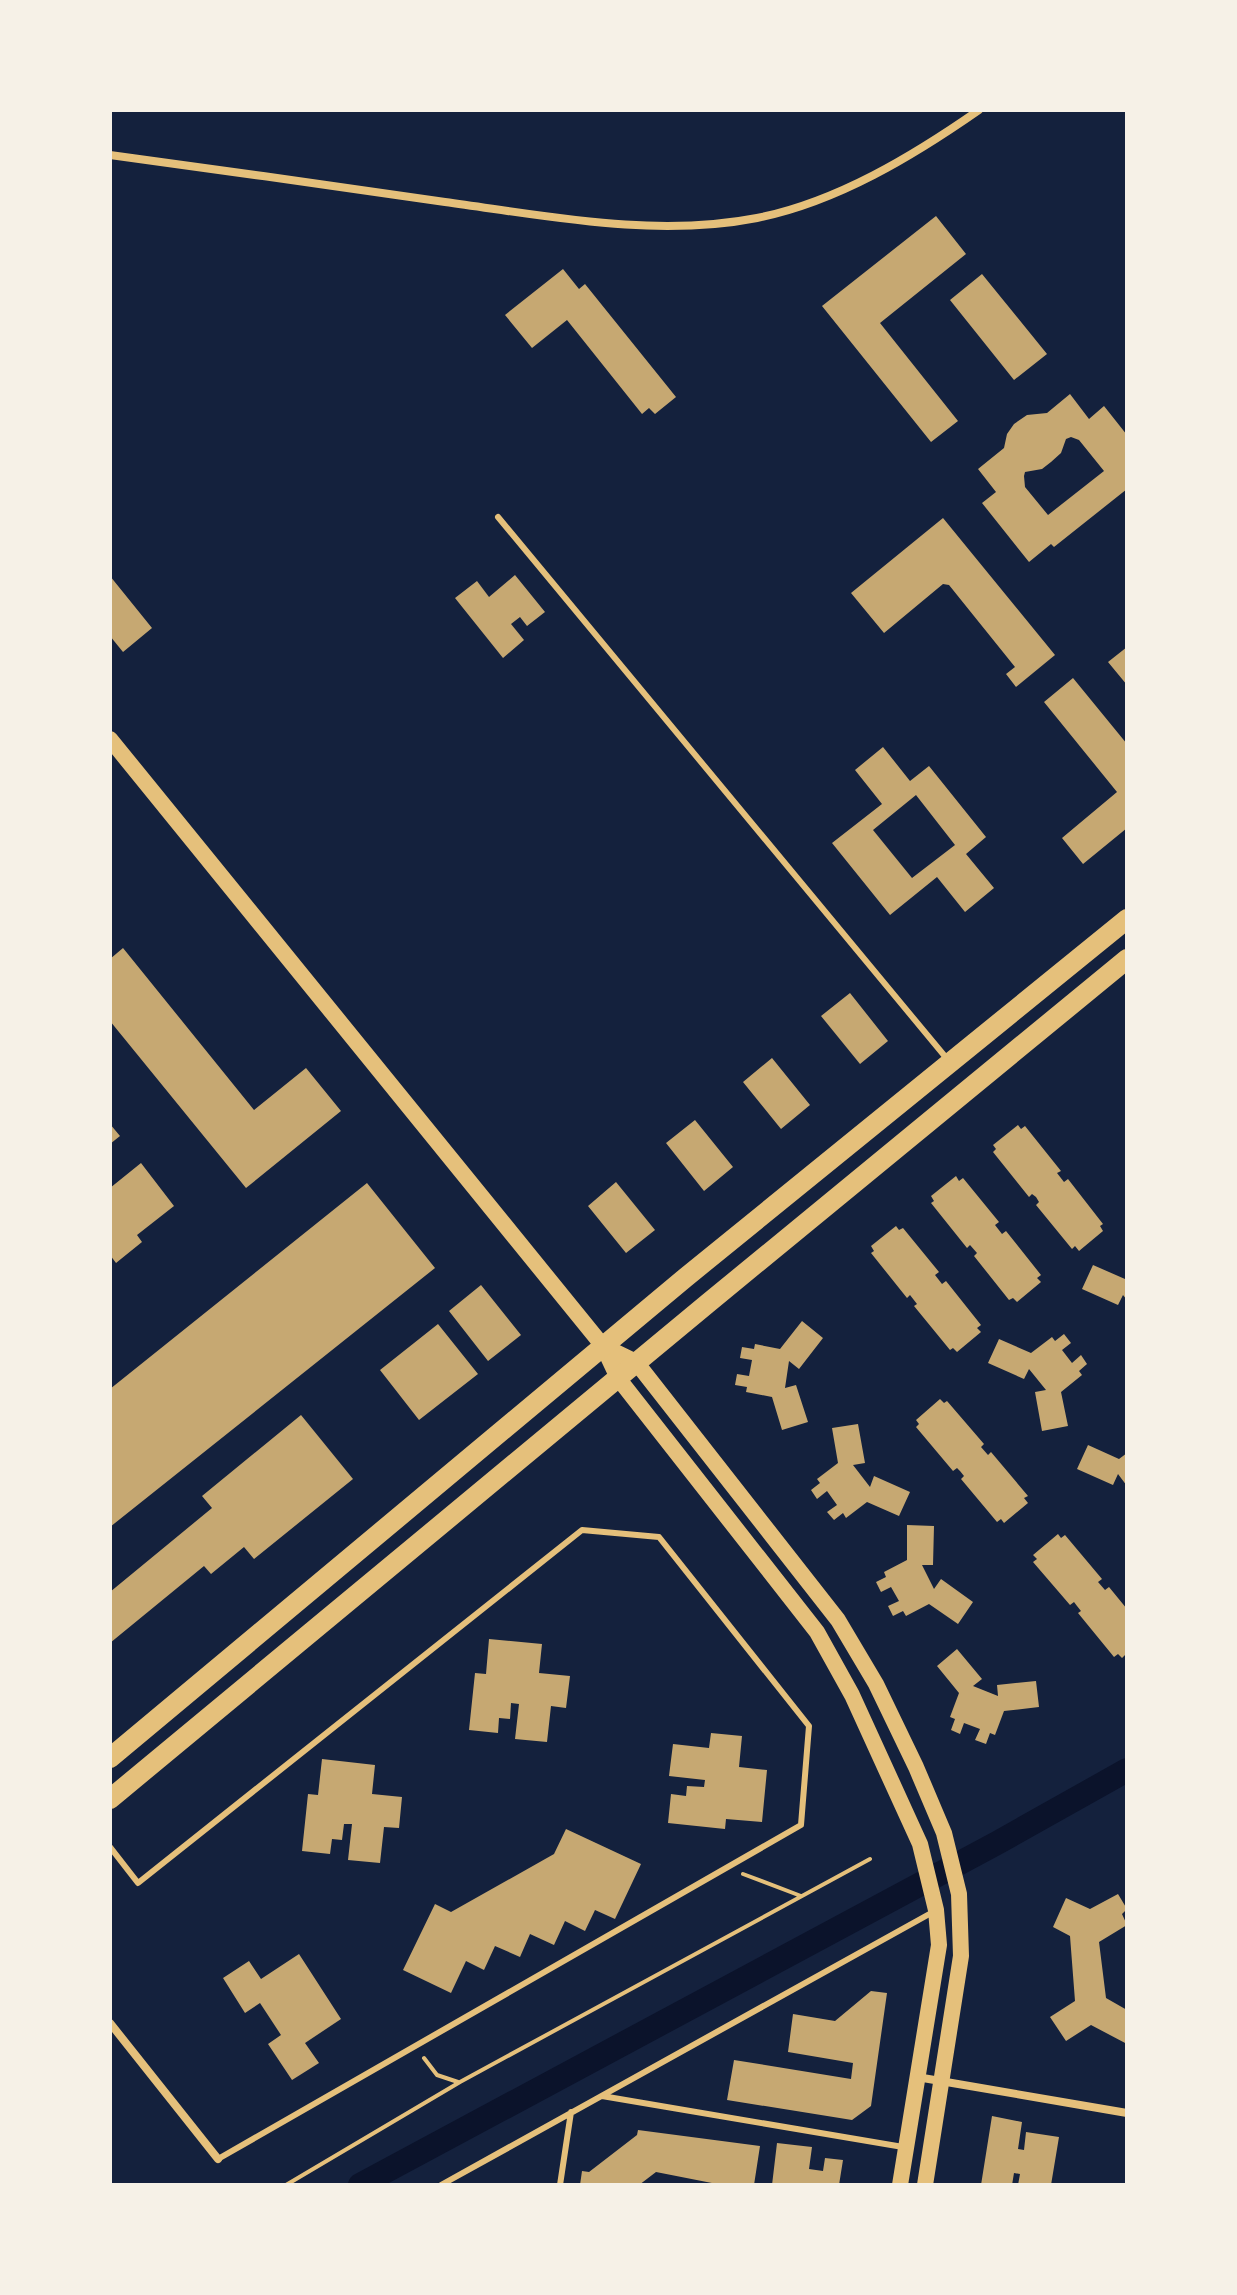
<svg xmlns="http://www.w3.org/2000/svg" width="1237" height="2295" font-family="Quicksand,sans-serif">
	<rect width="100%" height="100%" fill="#14213d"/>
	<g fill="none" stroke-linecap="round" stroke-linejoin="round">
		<!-- canal -->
		<path stroke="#0b132b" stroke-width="24" d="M 360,2185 L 997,1843 L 1127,1770"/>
	</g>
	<!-- building -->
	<path fill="#c6a872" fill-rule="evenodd" d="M 936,216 L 966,254 L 880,323 L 958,421 L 931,442 L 822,306 Z
		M 563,269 L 579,289 L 585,284 L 676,397 L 655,414 L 649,408 L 642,414 L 567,320 L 532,348 L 505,315 Z
		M 982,274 L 1047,354 L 1014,380 L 950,300 Z
		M 1070,394 L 1089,419 L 1104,406 L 1127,435 L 1127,489 L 1054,547 L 1051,544 L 1029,562 L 982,503 L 996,492 L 978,469 L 1004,448 L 1007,434 L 1014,424 L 1027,415 L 1047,413 ZM 1071,437 L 1079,440 L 1104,471 L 1048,515 L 1025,487 L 1024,476 L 1025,472 L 1042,469 L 1051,462 L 1061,453 L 1066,439 Z
		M 943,518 L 1055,655 L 1016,687 L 1006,674 L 1015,667 L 949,585 L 943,584 L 884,633 L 851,593 Z
		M 515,575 L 545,612 L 527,626 L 520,617 L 511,624 L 524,640 L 503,658 L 455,598 L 477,581 L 489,597 Z
		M 110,576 L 152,628 L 123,652 L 110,636 Z
		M 1127,647 L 1127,685 L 1108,662 Z
		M 1073,678 L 1127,744 L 1127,828 L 1083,864 L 1062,838 L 1117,792 L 1044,702 Z
		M 883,747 L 910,781 L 929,766 L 986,837 L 966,854 L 994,888 L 965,912 L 937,877 L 890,915 L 832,843 L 882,804 L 855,770 ZM 916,795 L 955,845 L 912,878 L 873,830 Z
		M 123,948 L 254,1110 L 306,1068 L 341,1111 L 246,1188 L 110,1021 L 110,959 Z
		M 850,993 L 888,1041 L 860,1064 L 821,1016 Z
		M 772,1058 L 810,1105 L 781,1129 L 743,1082 Z
		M 695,1120 L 733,1167 L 704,1191 L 666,1143 Z
		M 110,1124 L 120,1136 L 110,1144 Z
		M 1018,1125 L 1021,1129 L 1025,1126 L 1061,1171 L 1057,1173 L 1064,1182 L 1068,1179 L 1103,1224 L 1100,1226 L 1103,1231 L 1079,1251 L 1075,1246 L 1072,1249 L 1036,1205 L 1039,1202 L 1036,1197 L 1032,1194 L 1029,1197 L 993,1152 L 996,1149 L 993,1145 Z
		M 141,1163 L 174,1206 L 137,1235 L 142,1242 L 116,1263 L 110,1255 L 110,1188 Z
		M 956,1176 L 959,1181 L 963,1178 L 999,1222 L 995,1225 L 1002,1234 L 1006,1231 L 1041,1275 L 1037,1278 L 1041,1282 L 1017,1302 L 1013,1298 L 1009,1300 L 974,1256 L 977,1253 L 970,1245 L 967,1248 L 931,1203 L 934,1201 L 931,1196 Z
		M 616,1182 L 655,1230 L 626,1253 L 588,1206 Z
		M 367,1183 L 435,1268 L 110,1527 L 110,1389 Z
		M 896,1226 L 899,1230 L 903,1228 L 939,1272 L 935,1275 L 942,1284 L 946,1281 L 981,1325 L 977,1328 L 981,1332 L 957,1352 L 953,1348 L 950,1350 L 914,1306 L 917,1304 L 910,1295 L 907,1298 L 871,1253 L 874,1251 L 871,1246 Z
		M 1093,1265 L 1125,1279 L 1127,1277 L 1127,1300 L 1123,1295 L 1118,1305 L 1082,1289 Z
		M 481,1285 L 521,1335 L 488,1361 L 449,1311 Z
		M 802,1321 L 823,1338 L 799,1369 L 789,1361 L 785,1388 L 796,1385 L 808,1422 L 782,1430 L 772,1397 L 746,1392 L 747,1387 L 735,1385 L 737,1374 L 749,1376 L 752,1360 L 740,1358 L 742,1347 L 754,1349 L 755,1344 L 780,1349 Z
		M 438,1324 L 478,1374 L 419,1420 L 380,1370 Z
		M 1064,1334 L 1071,1343 L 1062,1350 L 1072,1363 L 1081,1355 L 1087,1364 L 1079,1371 L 1082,1375 L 1061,1392 L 1068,1426 L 1042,1431 L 1035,1392 L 1046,1390 L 1029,1369 L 1024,1379 L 988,1363 L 999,1339 L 1031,1353 L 1052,1337 L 1055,1341 Z
		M 940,1399 L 944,1403 L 947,1401 L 984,1444 L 981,1447 L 988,1455 L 991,1452 L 1028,1496 L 1024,1498 L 1028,1503 L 1004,1523 L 1001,1519 L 997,1522 L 961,1479 L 964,1476 L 960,1471 L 957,1468 L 953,1471 L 916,1427 L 919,1424 L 916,1420 Z
		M 301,1415 L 353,1479 L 254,1559 L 244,1547 L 211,1574 L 204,1566 L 110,1643 L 110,1592 L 212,1508 L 202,1496 Z
		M 858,1424 L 865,1463 L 853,1465 L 870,1487 L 874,1476 L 910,1492 L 899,1516 L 867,1502 L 846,1518 L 843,1513 L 834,1520 L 827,1512 L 837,1505 L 827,1491 L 817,1499 L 811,1490 L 820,1483 L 817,1479 L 838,1463 L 832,1428 Z
		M 1088,1445 L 1119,1459 L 1127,1453 L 1127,1486 L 1118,1474 L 1113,1485 L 1077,1469 Z
		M 907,1525 L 934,1526 L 933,1565 L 922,1565 L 934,1589 L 941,1579 L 973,1602 L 958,1624 L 929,1604 L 906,1616 L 903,1611 L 893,1616 L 888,1606 L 899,1601 L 891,1587 L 881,1592 L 876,1582 L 886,1577 L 884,1572 L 907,1560 Z
		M 1058,1534 L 1061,1538 L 1065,1535 L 1102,1579 L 1098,1582 L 1105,1590 L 1109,1587 L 1127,1609 L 1127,1653 L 1122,1658 L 1118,1654 L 1114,1657 L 1078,1613 L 1081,1611 L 1077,1606 L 1074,1602 L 1070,1605 L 1033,1562 L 1037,1559 L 1033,1555 Z
		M 489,1639 L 542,1644 L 539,1673 L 570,1676 L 566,1708 L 551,1706 L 547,1742 L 515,1739 L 519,1704 L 511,1703 L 510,1719 L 499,1718 L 498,1733 L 469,1730 L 475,1673 L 486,1674 Z
		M 957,1649 L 982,1679 L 973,1686 L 998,1696 L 997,1685 L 1036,1681 L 1039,1707 L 1004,1711 L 995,1735 L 990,1733 L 986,1744 L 975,1740 L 980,1729 L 964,1723 L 960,1734 L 951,1730 L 955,1719 L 950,1717 L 959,1693 L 937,1666 Z
		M 711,1733 L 742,1736 L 739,1767 L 767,1770 L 762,1822 L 726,1819 L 725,1829 L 668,1823 L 671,1794 L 686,1796 L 687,1786 L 704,1787 L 705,1780 L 669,1776 L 673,1744 L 709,1748 Z
		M 322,1759 L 375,1765 L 372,1794 L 402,1797 L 399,1828 L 384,1827 L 380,1863 L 348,1860 L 352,1824 L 344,1824 L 342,1840 L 332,1839 L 330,1854 L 302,1851 L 308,1794 L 318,1795 Z
		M 566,1829 L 641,1864 L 615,1919 L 595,1910 L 585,1931 L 565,1921 L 554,1945 L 530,1934 L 520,1957 L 495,1946 L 484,1970 L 466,1961 L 451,1993 L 403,1970 L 435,1904 L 451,1912 L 554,1854 Z
		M 1118,1894 L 1127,1909 L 1122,1914 L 1127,1925 L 1099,1942 L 1106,1998 L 1127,2010 L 1127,2044 L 1091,2025 L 1066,2041 L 1050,2017 L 1075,2001 L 1070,1936 L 1053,1927 L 1066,1898 L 1090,1909 Z
		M 299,1954 L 341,2019 L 305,2043 L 319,2063 L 292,2080 L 268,2044 L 281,2035 L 260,2003 L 245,2013 L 223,1978 L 249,1961 L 261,1979 Z
		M 871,1991 L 887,1993 L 871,2106 L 852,2120 L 727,2100 L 734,2060 L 851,2079 L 853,2063 L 788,2052 L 793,2014 L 835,2021 Z
		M 992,2116 L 1022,2122 L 1018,2149 L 1024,2150 L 1026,2132 L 1059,2137 L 1051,2185 L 1018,2185 L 1020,2174 L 1014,2173 L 1012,2185 L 981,2185 Z
		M 638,2130 L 760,2146 L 754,2185 L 722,2185 L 656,2172 L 639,2185 L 580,2185 L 582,2171 L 589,2172 L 637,2135 Z
		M 777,2143 L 812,2147 L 809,2169 L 823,2171 L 825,2158 L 843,2160 L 839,2185 L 772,2185 Z"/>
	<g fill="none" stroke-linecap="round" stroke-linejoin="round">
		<!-- path -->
		<path stroke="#e5c07b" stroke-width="4" d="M 743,1874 L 801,1896
			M 424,2058 L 437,2075 L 458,2082
			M 286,2185 L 460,2082 L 870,1859"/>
		<!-- service -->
		<path stroke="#e5c07b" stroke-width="6" d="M 498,517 L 948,1060
			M 110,1847 L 138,1883 L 582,1530 L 659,1537 L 809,1726 L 801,1825 L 218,2159
			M 602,2096 L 903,2147
			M 441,2185 L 933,1912
			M 560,2185 L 571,2112"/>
		<!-- minor -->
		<path stroke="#e5c07b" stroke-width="8" d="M 110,155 C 222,170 333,186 445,202 C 548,216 655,238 757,218 C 837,202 913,156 979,110
			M 110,2023 L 218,2159
			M 917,2077 L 1127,2113"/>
		<!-- secondary -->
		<path stroke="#e5c07b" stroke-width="16" d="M 110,739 L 603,1346 L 618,1378 L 817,1632 L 852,1695 L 920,1844 L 936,1910 L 939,1945 L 900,2185
			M 603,1346 L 636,1362 L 838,1620 L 876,1684 L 916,1767 L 944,1833 L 959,1894 L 961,1956 L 925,2185"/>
		<!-- primary -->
		<path stroke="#e5c07b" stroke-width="20" d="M 110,1758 L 685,1278 L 1127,919
			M 110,1799 L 707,1304 L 1127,959"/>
	</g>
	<!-- border -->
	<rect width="1237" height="2295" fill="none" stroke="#f6f1e7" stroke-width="224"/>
</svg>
